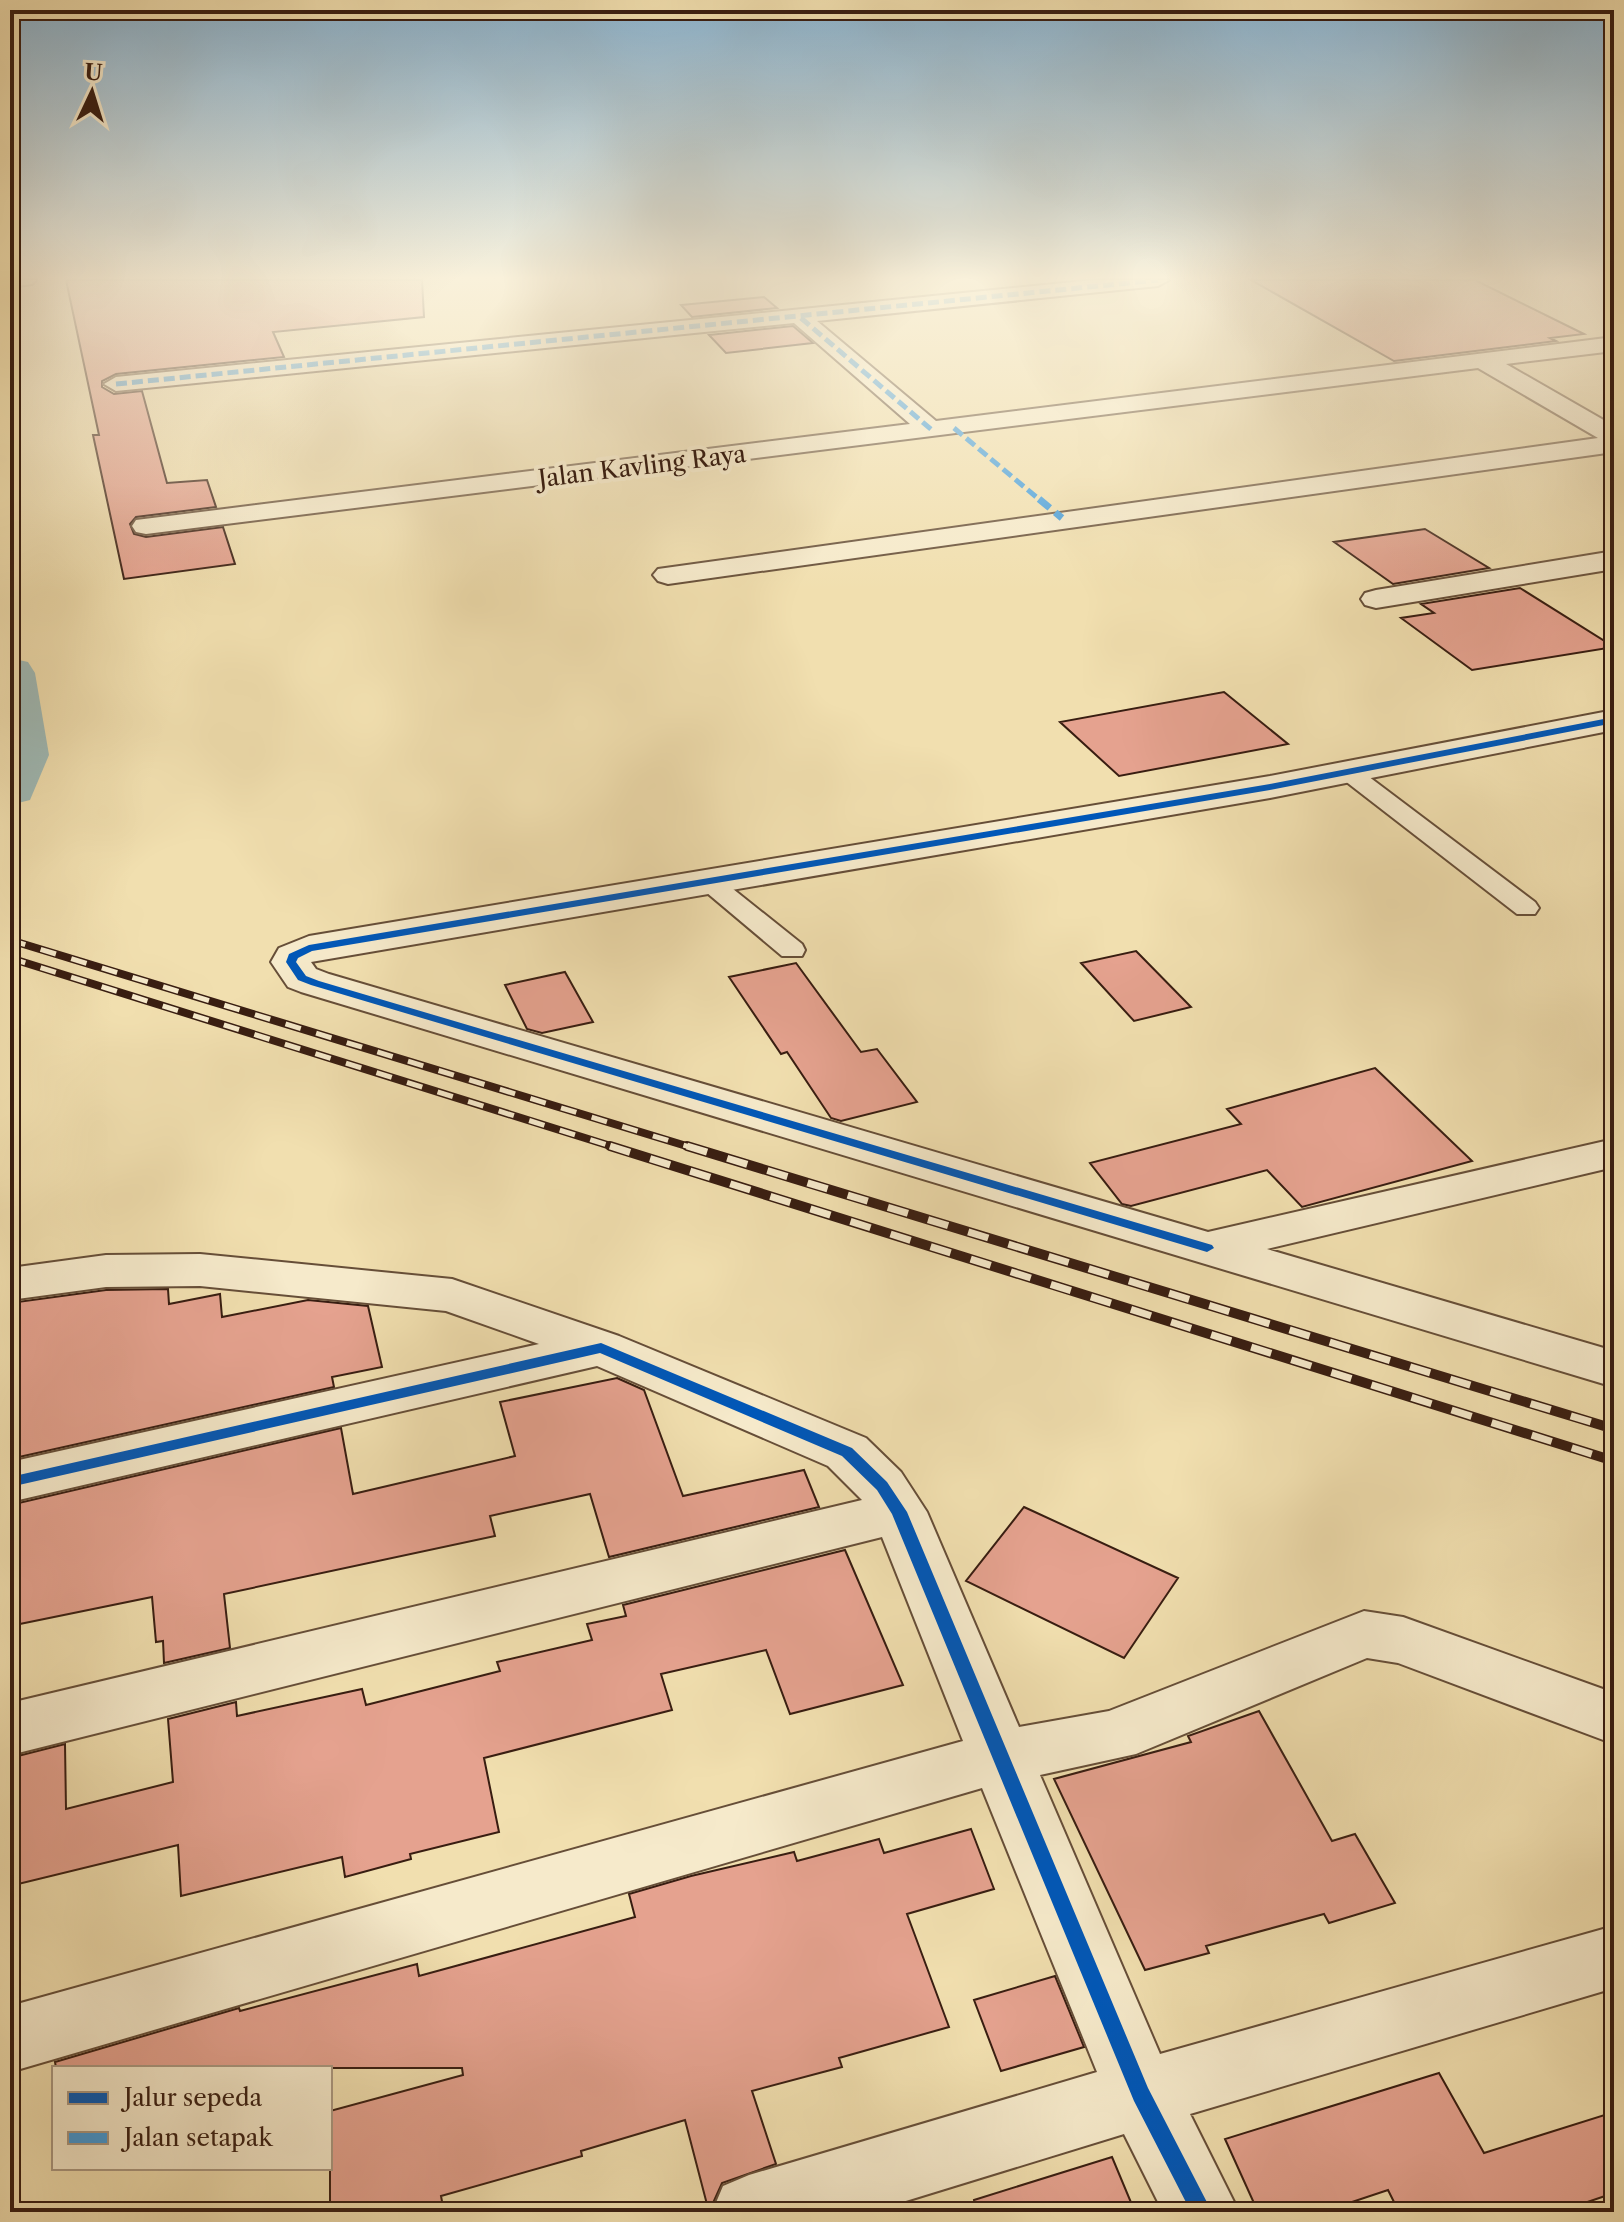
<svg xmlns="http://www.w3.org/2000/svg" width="1624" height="2222" font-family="'Libre Caslon Text',serif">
	<rect width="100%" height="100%" fill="#f1dfaf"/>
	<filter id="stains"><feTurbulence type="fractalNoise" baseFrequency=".0025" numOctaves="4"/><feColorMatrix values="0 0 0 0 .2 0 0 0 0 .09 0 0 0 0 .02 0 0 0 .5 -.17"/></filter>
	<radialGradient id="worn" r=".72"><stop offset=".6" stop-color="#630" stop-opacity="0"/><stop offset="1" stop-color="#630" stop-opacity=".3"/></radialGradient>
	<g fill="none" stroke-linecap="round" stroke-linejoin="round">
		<!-- canal -->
		<path fill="#9fbab6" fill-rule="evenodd" d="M 10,658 L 28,662 L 35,673 L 49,755 L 30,800 L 10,805 Z"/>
	</g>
	<!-- building -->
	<path fill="#e5a28f" stroke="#381d11" stroke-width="2" d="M 66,280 L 422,280 L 424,317 L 273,332 L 284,357 L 116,374 L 102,381 L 102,387 L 114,394 L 142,391 L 167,483 L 207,480 L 216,507 L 136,517 L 130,524 L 134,534 L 146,537 L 223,527 L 235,564 L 124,579 L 93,435 L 99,435 Z
		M 1251,280 L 1475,280 L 1584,334 L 1550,338 L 1556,341 L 1394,361 Z
		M 764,297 L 777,308 L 692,317 L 681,305 Z
		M 793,326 L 813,343 L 726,353 L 709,335 Z
		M 1425,529 L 1489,568 L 1393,584 L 1334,542 Z
		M 1520,588 L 1614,647 L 1472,670 L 1401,618 L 1434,613 L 1421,604 Z
		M 1224,692 L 1288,744 L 1119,776 L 1060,722 Z
		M 1136,951 L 1191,1007 L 1134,1021 L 1081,963 Z
		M 796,963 L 861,1052 L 877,1049 L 917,1102 L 841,1121 L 831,1118 L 787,1052 L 781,1054 L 729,977 Z
		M 565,972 L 593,1022 L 542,1033 L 527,1029 L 505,985 Z
		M 1375,1068 L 1472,1161 L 1302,1207 L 1267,1170 L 1131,1206 L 1122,1204 L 1090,1163 L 1241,1124 L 1227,1109 Z
		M 168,1289 L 169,1304 L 220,1294 L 222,1317 L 308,1300 L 368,1306 L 382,1367 L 332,1377 L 334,1387 L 10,1459 L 10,1303 L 106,1290 Z
		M 617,1378 L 644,1390 L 683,1496 L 804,1470 L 819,1507 L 609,1557 L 590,1494 L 490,1516 L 495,1536 L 224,1594 L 230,1648 L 164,1663 L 163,1641 L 156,1642 L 152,1597 L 10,1626 L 10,1505 L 341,1428 L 353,1494 L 515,1456 L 500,1402 Z
		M 1024,1507 L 1178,1578 L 1124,1658 L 966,1581 Z
		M 845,1550 L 903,1685 L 790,1714 L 766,1650 L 661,1674 L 672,1710 L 484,1758 L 499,1832 L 410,1854 L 411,1859 L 345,1877 L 342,1857 L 181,1896 L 178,1845 L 10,1886 L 10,1758 L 65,1744 L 66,1809 L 173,1782 L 168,1719 L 236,1702 L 237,1716 L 362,1689 L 366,1705 L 500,1671 L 497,1662 L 592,1640 L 587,1624 L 626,1616 L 623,1605 Z
		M 1259,1711 L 1332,1841 L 1355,1834 L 1395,1903 L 1329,1923 L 1324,1914 L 1206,1946 L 1209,1953 L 1145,1970 L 1054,1779 L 1191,1742 L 1188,1736 Z
		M 971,1829 L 994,1889 L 907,1914 L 949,2027 L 839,2058 L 842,2067 L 752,2091 L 776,2164 L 722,2183 L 709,2212 L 685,2120 L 581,2151 L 582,2156 L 441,2196 L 444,2212 L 330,2212 L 330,2111 L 463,2075 L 462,2068 L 56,2068 L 55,2062 L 239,2008 L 240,2011 L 417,1964 L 419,1976 L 635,1917 L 629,1894 L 691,1876 L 794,1852 L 797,1861 L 879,1839 L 884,1853 Z
		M 1055,1976 L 1084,2047 L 1001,2071 L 974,2000 Z
		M 1439,2073 L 1484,2153 L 1614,2112 L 1614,2193 L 1558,2212 L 1399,2212 L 1388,2190 L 1322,2212 L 1258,2212 L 1225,2139 Z
		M 1112,2157 L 1135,2212 L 976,2212 L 974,2200 Z"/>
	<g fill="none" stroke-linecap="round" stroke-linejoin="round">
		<!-- lane casing -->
		<g stroke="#664e38" stroke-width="4">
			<path id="lane" d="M 1348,765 L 1356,767 L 1535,902 L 1539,908 L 1535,914 L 1517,914 L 1340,777 L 1336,772 Z
				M 709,874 L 718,877 L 802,944 L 805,950 L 802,956 L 782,956 L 700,887 L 696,882 L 700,877 Z"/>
		</g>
		<!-- street casing -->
		<g stroke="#664e38" stroke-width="4">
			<path id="street" d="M 10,280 L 36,280 L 32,284 L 10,287 Z
				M 1094,280 L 1169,280 L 1158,286 L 817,321 L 936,421 L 1614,337 L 1614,351 L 1506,364 L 1614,426 L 1614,452 L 668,584 L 658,581 L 653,575 L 658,569 L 1598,438 L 1478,368 L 146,534 L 136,532 L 132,526 L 136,520 L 910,424 L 794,323 L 116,391 L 104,384 L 116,377 Z
				M 1614,551 L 1614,569 L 1376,608 L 1365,605 L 1361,599 L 1365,593 L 1376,590 Z
				M 1614,710 L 1614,730 L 1270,798 L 311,962 L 316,969 L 329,974 L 1208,1232 L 1614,1139 L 1614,1167 L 1267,1249 L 1614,1351 L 1614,1387 L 301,992 L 288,987 L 271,962 L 279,948 L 309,936 L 1270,776 Z
				M 200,1254 L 452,1279 L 619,1336 L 866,1438 L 901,1472 L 927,1512 L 1019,1727 L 1109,1711 L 1364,1611 L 1403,1617 L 1614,1693 L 1614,1744 L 1398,1663 L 1367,1658 L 1136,1754 L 1040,1775 L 1160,2054 L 1614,1926 L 1614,1988 L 1190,2114 L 1239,2212 L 1163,2212 L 1124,2134 L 870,2212 L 712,2212 L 723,2186 L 749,2175 L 1097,2072 L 982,1788 L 10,2072 L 10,2006 L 963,1741 L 882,1537 L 10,1755 L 10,1703 L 862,1500 L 828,1466 L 597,1366 L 10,1502 L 10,1462 L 539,1344 L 446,1311 L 200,1286 L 106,1287 L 10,1300 L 10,1268 L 106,1255 Z"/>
		</g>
		<!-- lane -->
		<use href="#lane" fill="#f6eacb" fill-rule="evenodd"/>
		<!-- street -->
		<use href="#street" fill="#f6eacb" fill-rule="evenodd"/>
		<!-- rail-far1 casing -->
		<g stroke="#381d11" stroke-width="8">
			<path id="rail-far1" d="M 10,940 L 693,1148
				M 10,958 L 617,1148"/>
		</g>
		<!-- rail casing -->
		<g stroke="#381d11" stroke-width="10">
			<path id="rail" d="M 610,1146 L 1614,1461
				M 687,1146 L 1614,1429"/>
		</g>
		<!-- rail-far1 -->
		<use href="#rail-far1" stroke="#f6eacb" stroke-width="5" stroke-dasharray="16" stroke-linecap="butt"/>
		<!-- rail -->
		<use href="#rail" stroke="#f6eacb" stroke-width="7" stroke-dasharray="21" stroke-linecap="butt"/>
		<!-- quiet-far1 -->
		<path stroke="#3e9bde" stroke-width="5" stroke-dasharray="11 5" stroke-linecap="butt" d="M 801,318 L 933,431
			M 116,384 L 1158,280
			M 954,428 L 1041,501"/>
		<!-- quiet -->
		<path stroke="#3e9bde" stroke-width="7" stroke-dasharray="14 7" stroke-linecap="butt" d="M 1039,499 L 1062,518"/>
		<!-- cycleway casing -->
		<g stroke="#f6eacb" stroke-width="5">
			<path id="cycleway" d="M 1614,717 L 1614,723 L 1270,790 L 312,951 L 298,958 L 296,962 L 306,976 L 319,981 L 1212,1245 L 1214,1248 L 1207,1252 L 311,985 L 298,980 L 286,962 L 289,954 L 309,945 L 1270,784 Z
				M 601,1343 L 852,1448 L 887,1482 L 907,1512 L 1148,2088 L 1212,2212 L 1191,2212 L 1134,2101 L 892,1514 L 877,1490 L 842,1456 L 600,1353 L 10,1487 L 10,1477 Z"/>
		</g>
		<!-- cycleway -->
		<use href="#cycleway" fill="#0057b8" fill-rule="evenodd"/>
	</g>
	<!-- sky -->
	<linearGradient id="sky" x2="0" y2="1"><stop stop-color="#8bb6d4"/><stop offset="0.47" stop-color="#f9f1db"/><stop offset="1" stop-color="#f9f1db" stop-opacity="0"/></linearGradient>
	<rect width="1624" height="591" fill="url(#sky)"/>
	<g text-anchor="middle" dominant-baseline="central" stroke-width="8" stroke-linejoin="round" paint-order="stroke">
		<!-- far-street labels -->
		<g font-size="24" fill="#381d11" stroke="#f6eacb">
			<text transform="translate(642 466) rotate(-7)">Jalan Kavling Raya</text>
		</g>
	</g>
	<!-- margin -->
	<rect width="1624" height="2222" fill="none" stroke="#f1dfaf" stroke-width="40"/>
	<rect x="12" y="12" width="1600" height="2198" fill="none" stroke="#381d11" stroke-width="4"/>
	<rect x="20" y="20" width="1584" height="2182" fill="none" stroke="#381d11" stroke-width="2"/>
	<!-- legend -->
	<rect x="52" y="2066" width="280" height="104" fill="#f6eacb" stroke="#aa9881" stroke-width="2"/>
	<rect x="68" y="2092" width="40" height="12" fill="#0057b8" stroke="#aa9881" stroke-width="2"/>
	<text x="124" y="2106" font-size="24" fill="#381d11">Jalur sepeda</text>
	<rect x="68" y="2132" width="40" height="12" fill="#3e9bde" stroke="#aa9881" stroke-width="2"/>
	<text x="124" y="2146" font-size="24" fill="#381d11">Jalan setapak</text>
	<!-- north arrow -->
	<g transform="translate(92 92) rotate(4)" stroke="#f6eacb" stroke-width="6" paint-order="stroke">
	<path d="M0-6L14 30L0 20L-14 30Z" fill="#381d11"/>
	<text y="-12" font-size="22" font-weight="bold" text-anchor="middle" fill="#381d11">U</text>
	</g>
	<rect width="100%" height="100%" filter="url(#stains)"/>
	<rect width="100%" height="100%" fill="url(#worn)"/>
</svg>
